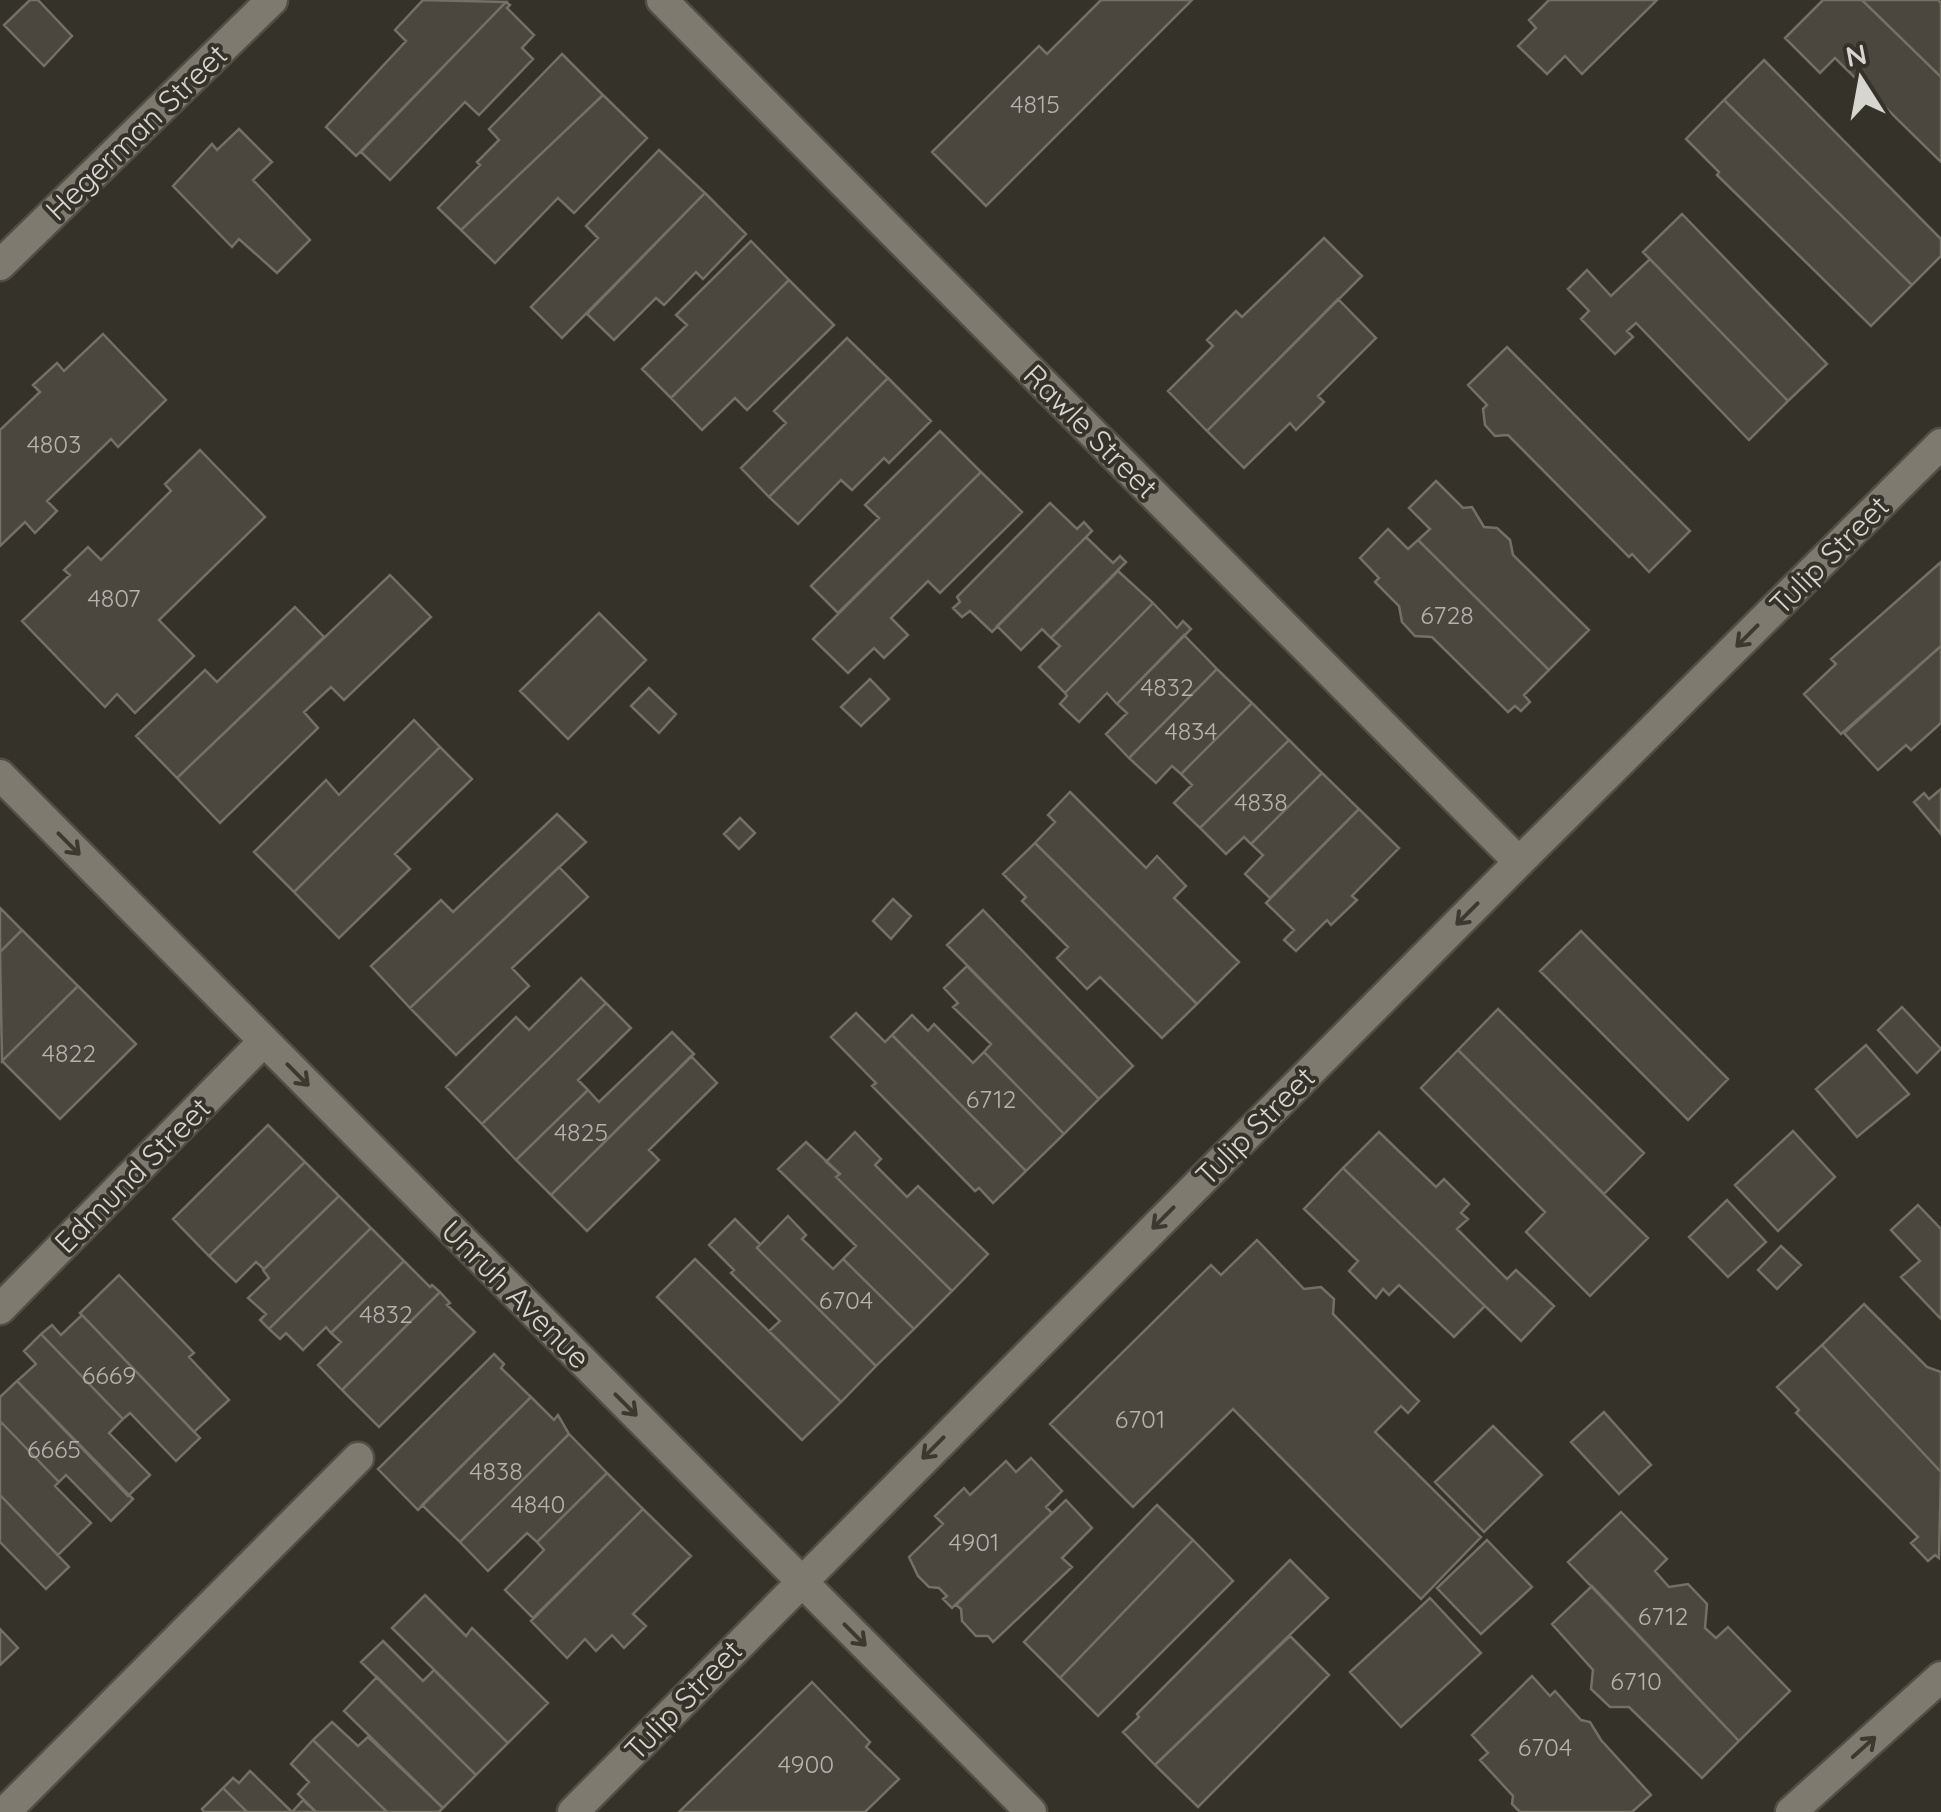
<svg xmlns="http://www.w3.org/2000/svg" width="1941" height="1812" font-family="Quicksand,sans-serif">
	<rect width="100%" height="100%" fill="#353229"/>
	<!-- building -->
	<path fill="#4b473e" stroke="#747066" stroke-width="2.5" d="M 30,0 L 38,0 L 72,36 L 44,66 L 4,25 Z
		M 423,0 L 506,2 L 356,156 L 326,127 L 406,41 L 395,30 Z
		M 1101,0 L 1192,0 L 986,206 L 932,152 L 1039,46 L 1047,54 Z
		M 1549,0 L 1657,0 L 1582,74 L 1565,56 L 1547,74 L 1518,46 L 1536,28 L 1529,20 Z
		M 1823,0 L 1862,0 L 1941,77 L 1941,162 L 1835,58 L 1820,73 L 1785,38 Z
		M 1862,0 L 1938,0 L 1941,3 L 1941,77 Z
		M 506,2 L 510,5 L 507,8 L 534,35 L 522,48 L 533,59 L 479,115 L 465,102 L 390,180 L 361,152 Z
		M 562,54 L 603,95 L 461,230 L 438,208 L 480,165 L 477,162 L 499,140 L 489,129 Z
		M 1764,60 L 1941,239 L 1941,256 L 1912,285 L 1724,100 Z
		M 603,95 L 647,138 L 574,213 L 558,198 L 495,263 L 461,230 Z
		M 1724,100 L 1912,285 L 1871,326 L 1717,175 L 1719,172 L 1686,139 Z
		M 239,129 L 272,162 L 253,180 L 310,240 L 277,273 L 239,239 L 232,247 L 173,186 L 212,144 L 217,150 Z
		M 659,150 L 705,193 L 562,338 L 531,307 L 598,238 L 586,226 Z
		M 705,193 L 746,234 L 703,279 L 696,272 L 664,305 L 656,298 L 614,340 L 587,314 Z
		M 1682,214 L 1827,364 L 1788,401 L 1643,252 Z
		M 1324,238 L 1362,276 L 1207,431 L 1168,391 L 1213,346 L 1207,340 L 1236,311 L 1242,317 Z
		M 751,241 L 789,280 L 671,398 L 642,369 L 687,325 L 676,315 Z
		M 1650,259 L 1788,401 L 1749,440 L 1636,323 L 1627,331 L 1633,337 L 1615,354 L 1581,319 L 1589,311 L 1568,289 L 1587,270 L 1611,296 Z
		M 789,280 L 834,325 L 747,410 L 735,398 L 702,430 L 671,398 Z
		M 1338,299 L 1376,338 L 1318,396 L 1324,402 L 1296,430 L 1290,423 L 1244,468 L 1207,431 Z
		M 103,334 L 166,400 L 118,447 L 111,439 L 47,501 L 57,511 L 35,533 L 25,522 L 0,546 L 0,430 L 40,392 L 33,385 L 57,363 L 64,371 Z
		M 847,338 L 888,378 L 769,497 L 741,468 L 786,423 L 774,411 Z
		M 1507,347 L 1690,531 L 1649,572 L 1632,554 L 1629,557 L 1508,435 L 1495,436 L 1485,425 L 1483,409 L 1487,405 L 1468,385 Z
		M 888,378 L 931,421 L 889,463 L 884,458 L 852,490 L 841,480 L 798,524 L 769,497 Z
		M 940,431 L 981,472 L 838,613 L 811,586 L 879,518 L 865,505 Z
		M 200,450 L 265,517 L 159,620 L 194,656 L 135,713 L 117,694 L 105,707 L 22,621 L 70,575 L 64,570 L 88,547 L 101,560 L 171,491 L 165,484 Z
		M 981,472 L 1022,512 L 940,593 L 928,581 L 891,618 L 908,635 L 884,658 L 874,648 L 848,673 L 813,639 Z
		M 1436,481 L 1463,508 L 1472,507 L 1484,527 L 1497,528 L 1510,540 L 1513,555 L 1589,630 L 1549,670 L 1418,540 L 1430,529 L 1409,508 Z
		M 1050,503 L 1077,529 L 1084,522 L 1092,531 L 992,632 L 970,611 L 962,617 L 953,608 L 960,602 L 957,597 Z
		M 1388,529 L 1408,549 L 1418,540 L 1549,670 L 1524,695 L 1530,702 L 1521,711 L 1515,706 L 1508,712 L 1432,637 L 1415,636 L 1402,622 L 1399,606 L 1375,582 L 1379,578 L 1360,558 Z
		M 1086,537 L 1113,563 L 1120,556 L 1126,562 L 1051,638 L 1042,629 L 1021,650 L 997,626 Z
		M 1941,562 L 1941,646 L 1841,734 L 1804,694 L 1836,664 L 1831,659 Z
		M 1118,571 L 1153,603 L 1065,693 L 1039,667 L 1060,646 L 1051,638 Z
		M 390,575 L 431,617 L 344,700 L 331,687 L 304,712 L 318,728 L 220,823 L 177,778 Z
		M 1153,603 L 1177,628 L 1183,621 L 1191,629 L 1117,704 L 1107,693 L 1079,722 L 1060,704 L 1067,696 L 1065,693 Z
		M 295,607 L 324,637 L 177,778 L 136,736 L 205,670 L 217,682 Z
		M 599,613 L 646,660 L 568,739 L 520,691 Z
		M 1184,635 L 1217,669 L 1129,758 L 1106,734 L 1127,713 L 1117,704 Z
		M 1941,646 L 1941,723 L 1911,750 L 1906,745 L 1878,770 L 1844,733 Z
		M 1217,669 L 1252,703 L 1181,774 L 1172,766 L 1156,783 L 1129,758 Z
		M 870,679 L 889,699 L 861,726 L 841,707 Z
		M 649,688 L 676,714 L 659,733 L 631,706 Z
		M 1252,703 L 1289,740 L 1200,828 L 1174,803 L 1192,785 L 1181,774 Z
		M 414,720 L 440,747 L 294,892 L 254,852 L 326,780 L 339,795 Z
		M 1289,740 L 1322,773 L 1251,844 L 1244,837 L 1226,854 L 1200,828 Z
		M 440,747 L 472,779 L 395,854 L 410,869 L 339,938 L 294,892 Z
		M 1322,773 L 1359,809 L 1270,898 L 1245,874 L 1263,855 L 1251,844 Z
		M 1941,789 L 1941,834 L 1914,802 L 1924,793 L 1929,799 Z
		M 1070,792 L 1146,868 L 1157,856 L 1186,886 L 1174,898 L 1239,962 L 1197,1004 L 1035,843 L 1055,822 L 1048,815 Z
		M 1359,809 L 1399,848 L 1352,896 L 1357,900 L 1331,925 L 1327,920 L 1296,951 L 1284,940 L 1294,930 L 1266,903 Z
		M 557,814 L 586,842 L 410,1008 L 371,966 L 441,900 L 453,912 Z
		M 740,818 L 755,833 L 739,849 L 724,834 Z
		M 1035,843 L 1197,1004 L 1162,1038 L 1100,977 L 1087,989 L 1057,958 L 1068,947 L 1022,901 L 1026,897 L 1003,874 Z
		M 559,867 L 588,897 L 512,968 L 529,986 L 456,1055 L 410,1008 Z
		M 893,899 L 911,916 L 891,939 L 873,921 Z
		M 0,908 L 22,930 L 0,952 Z
		M 983,910 L 1133,1066 L 1099,1099 L 947,945 Z
		M 22,930 L 78,986 L 2,1061 L 0,952 Z
		M 1581,931 L 1728,1079 L 1688,1120 L 1540,971 Z
		M 967,966 L 1099,1099 L 1064,1134 L 984,1052 L 991,1044 L 953,1007 L 958,1003 L 944,988 Z
		M 581,978 L 606,1003 L 482,1124 L 446,1087 L 516,1017 L 529,1030 Z
		M 78,986 L 136,1044 L 60,1119 L 2,1061 Z
		M 606,1003 L 631,1028 L 578,1080 L 588,1090 L 516,1160 L 482,1124 Z
		M 1902,1007 L 1941,1049 L 1917,1073 L 1878,1030 Z
		M 1498,1009 L 1644,1153 L 1604,1194 L 1458,1050 Z
		M 856,1013 L 885,1042 L 892,1035 L 1026,1171 L 993,1203 L 979,1188 L 975,1191 L 872,1086 L 876,1083 L 831,1037 Z
		M 912,1015 L 928,1031 L 934,1024 L 973,1063 L 984,1052 L 1064,1134 L 1026,1171 L 892,1035 Z
		M 672,1032 L 694,1054 L 551,1195 L 516,1160 L 588,1090 L 599,1102 Z
		M 1866,1045 L 1909,1094 L 1857,1137 L 1816,1089 Z
		M 1458,1050 L 1648,1238 L 1590,1296 L 1526,1232 L 1545,1212 L 1421,1088 Z
		M 691,1056 L 717,1083 L 649,1150 L 659,1160 L 587,1231 L 551,1195 Z
		M 268,1125 L 305,1162 L 209,1256 L 173,1219 Z
		M 1793,1131 L 1835,1177 L 1778,1231 L 1735,1185 Z
		M 855,1132 L 881,1159 L 875,1165 L 907,1197 L 918,1186 L 988,1254 L 952,1291 L 836,1177 L 840,1174 L 826,1162 Z
		M 1379,1132 L 1436,1187 L 1444,1179 L 1469,1204 L 1461,1213 L 1468,1219 L 1457,1229 L 1507,1279 L 1516,1270 L 1554,1306 L 1521,1341 L 1343,1168 Z
		M 806,1142 L 840,1174 L 836,1177 L 952,1291 L 914,1329 L 843,1259 L 856,1246 L 778,1169 Z
		M 305,1162 L 339,1196 L 264,1269 L 256,1262 L 236,1282 L 209,1256 Z
		M 1343,1168 L 1485,1306 L 1454,1337 L 1399,1285 L 1389,1295 L 1383,1289 L 1376,1298 L 1349,1271 L 1358,1261 L 1304,1209 Z
		M 339,1196 L 371,1228 L 269,1329 L 260,1320 L 266,1314 L 248,1298 L 269,1278 L 263,1270 Z
		M 1727,1200 L 1766,1242 L 1728,1277 L 1689,1237 Z
		M 1918,1205 L 1941,1229 L 1941,1319 L 1901,1277 L 1920,1261 L 1891,1230 Z
		M 788,1216 L 806,1235 L 802,1239 L 833,1269 L 843,1259 L 914,1329 L 876,1366 L 757,1248 Z
		M 735,1219 L 760,1244 L 757,1248 L 876,1366 L 841,1402 L 769,1331 L 780,1321 L 731,1273 L 734,1270 L 709,1245 Z
		M 371,1228 L 404,1261 L 331,1333 L 326,1327 L 303,1350 L 286,1333 L 280,1339 L 269,1329 Z
		M 1257,1240 L 1304,1289 L 1321,1287 L 1334,1299 L 1333,1314 L 1419,1401 L 1408,1413 L 1401,1406 L 1375,1432 L 1481,1537 L 1421,1599 L 1233,1409 L 1133,1507 L 1050,1424 L 1211,1265 L 1221,1275 Z
		M 1781,1246 L 1801,1265 L 1777,1289 L 1758,1270 Z
		M 695,1259 L 841,1402 L 802,1440 L 657,1297 Z
		M 404,1261 L 430,1287 L 432,1285 L 440,1292 L 342,1390 L 318,1365 L 341,1342 L 331,1333 Z
		M 119,1275 L 194,1353 L 189,1357 L 229,1400 L 194,1432 L 80,1313 Z
		M 440,1292 L 450,1303 L 447,1305 L 475,1332 L 379,1427 L 342,1390 Z
		M 1864,1304 L 1927,1367 L 1941,1372 L 1941,1472 L 1822,1345 Z
		M 82,1315 L 200,1438 L 176,1461 L 130,1413 L 123,1419 L 41,1334 L 52,1325 L 61,1335 Z
		M 41,1334 L 123,1419 L 109,1433 L 150,1475 L 128,1496 L 17,1381 L 36,1364 L 24,1351 Z
		M 1822,1345 L 1941,1472 L 1939,1558 L 1935,1555 L 1928,1561 L 1911,1543 L 1918,1537 L 1796,1413 L 1799,1410 L 1777,1387 Z
		M 494,1354 L 504,1364 L 501,1368 L 531,1397 L 418,1510 L 378,1469 Z
		M 17,1381 L 133,1499 L 111,1521 L 66,1475 L 59,1482 L 0,1421 L 0,1397 Z
		M 531,1397 L 554,1420 L 558,1415 L 569,1434 L 460,1542 L 422,1505 Z
		M 1604,1412 L 1651,1465 L 1619,1494 L 1571,1442 Z
		M 0,1421 L 59,1482 L 55,1486 L 91,1523 L 58,1555 L 0,1495 Z
		M 1493,1426 L 1542,1475 L 1484,1532 L 1435,1482 Z
		M 569,1434 L 607,1473 L 537,1542 L 527,1533 L 488,1571 L 460,1542 Z
		M 1031,1458 L 1062,1491 L 1046,1507 L 1052,1513 L 952,1608 L 943,1599 L 947,1596 L 939,1588 L 929,1587 L 918,1576 L 909,1557 L 943,1524 L 935,1516 L 964,1488 L 970,1495 L 1006,1461 L 1016,1472 Z
		M 607,1473 L 643,1509 L 533,1618 L 505,1590 L 544,1550 L 537,1542 Z
		M 0,1495 L 69,1567 L 46,1589 L 0,1542 Z
		M 1066,1500 L 1092,1528 L 1062,1558 L 1072,1567 L 993,1642 L 988,1636 L 976,1636 L 962,1621 L 961,1609 L 956,1605 Z
		M 1157,1505 L 1193,1540 L 1060,1678 L 1024,1642 Z
		M 643,1509 L 691,1556 L 633,1614 L 646,1626 L 624,1648 L 612,1635 L 596,1651 L 585,1639 L 567,1658 L 531,1621 Z
		M 1621,1512 L 1667,1559 L 1655,1571 L 1669,1587 L 1688,1584 L 1707,1604 L 1705,1628 L 1716,1638 L 1728,1627 L 1790,1691 L 1739,1741 L 1568,1562 Z
		M 1193,1540 L 1233,1581 L 1098,1716 L 1060,1678 Z
		M 1487,1540 L 1532,1587 L 1481,1634 L 1437,1588 Z
		M 1290,1560 L 1328,1598 L 1155,1765 L 1123,1732 L 1139,1717 L 1137,1714 Z
		M 1592,1586 L 1739,1741 L 1702,1778 L 1629,1707 L 1610,1707 L 1591,1689 L 1593,1670 L 1552,1624 Z
		M 425,1595 L 466,1636 L 472,1628 L 548,1703 L 508,1743 L 392,1628 Z
		M 1430,1598 L 1481,1653 L 1401,1727 L 1350,1672 Z
		M 0,1629 L 18,1648 L 0,1665 Z
		M 1290,1636 L 1329,1675 L 1198,1807 L 1155,1765 Z
		M 383,1641 L 423,1681 L 434,1670 L 508,1743 L 476,1775 L 361,1662 Z
		M 1532,1676 L 1550,1696 L 1555,1691 L 1581,1720 L 1590,1722 L 1601,1740 L 1651,1795 L 1632,1812 L 1520,1812 L 1512,1804 L 1513,1796 L 1480,1760 L 1488,1753 L 1472,1735 Z
		M 377,1677 L 476,1775 L 443,1808 L 344,1711 Z
		M 812,1682 L 870,1742 L 866,1747 L 899,1779 L 865,1812 L 679,1812 Z
		M 332,1722 L 358,1746 L 368,1737 L 443,1808 L 439,1812 L 387,1812 L 313,1740 Z
		M 313,1740 L 387,1812 L 316,1812 L 298,1794 L 309,1782 L 291,1764 Z
		M 250,1771 L 292,1812 L 303,1800 L 316,1812 L 247,1812 L 223,1788 L 233,1778 L 239,1783 Z
		M 223,1788 L 247,1812 L 204,1812 L 202,1809 Z"/>
	<g fill="none" stroke-linecap="round" stroke-linejoin="round">
		<!-- minor casing -->
		<g stroke="#514e46" stroke-width="35">
			<path id="minor" d="M 662,0 L 1519,862
				M 0,265 L 272,0
				M 0,775 L 1031,1812
				M 0,1309 L 264,1041
				M 5,1812 L 358,1458
				M 573,1812 L 1519,862 L 1941,444
				M 1791,1812 L 1941,1677"/>
		</g>
		<!-- minor -->
		<use href="#minor" stroke="#7e7a6f" stroke-width="30"/>
	</g>
	<!-- one-way arrows -->
	<defs><path id="oneway-shaft" d="M-6 0H5M1.5-3L5.5 0L1.5 3" fill="none" stroke-width="1.6" stroke-linecap="round" stroke-linejoin="round" transform="scale(2.5)"/></defs>
	<g stroke="#3c3930">
		<use href="#oneway-shaft" transform="translate(1747 636) rotate(135)"/>
		<use href="#oneway-shaft" transform="translate(69 844) rotate(45)"/>
		<use href="#oneway-shaft" transform="translate(1467 914) rotate(135)"/>
		<use href="#oneway-shaft" transform="translate(298 1075) rotate(45)"/>
		<use href="#oneway-shaft" transform="translate(1163 1218) rotate(135)"/>
		<use href="#oneway-shaft" transform="translate(626 1405) rotate(45)"/>
		<use href="#oneway-shaft" transform="translate(933 1448) rotate(135)"/>
		<use href="#oneway-shaft" transform="translate(855 1635) rotate(45)"/>
		<use href="#oneway-shaft" transform="translate(1864 1747) rotate(-42)"/>
	</g>
	<g text-anchor="middle" dominant-baseline="central" stroke-width="8" stroke-linejoin="round" paint-order="stroke">
		<!-- number labels -->
		<g font-size="25" fill="#b4b2ab">
			<text x="1035" y="103">4815</text>
			<text x="54" y="443">4803</text>
			<text x="114" y="597">4807</text>
			<text x="1447" y="614">6728</text>
			<text x="1167" y="686">4832</text>
			<text x="1191" y="730">4834</text>
			<text x="1261" y="801">4838</text>
			<text x="69" y="1052">4822</text>
			<text x="991" y="1098">6712</text>
			<text x="581" y="1131">4825</text>
			<text x="846" y="1299">6704</text>
			<text x="386" y="1313">4832</text>
			<text x="109" y="1374">6669</text>
			<text x="1140" y="1418">6701</text>
			<text x="54" y="1448">6665</text>
			<text x="496" y="1470">4838</text>
			<text x="538" y="1503">4840</text>
			<text x="974" y="1541">4901</text>
			<text x="1663" y="1615">6712</text>
			<text x="1636" y="1680">6710</text>
			<text x="1545" y="1746">6704</text>
			<text x="806" y="1763">4900</text>
		</g>
		<!-- street labels -->
		<g font-size="30" fill="#d7d5cf" stroke="#353229">
			<text transform="translate(136 132) rotate(-44)">Hegerman Street</text>
			<text transform="translate(1091 431) rotate(45)">Rawle Street</text>
			<text transform="translate(1829 555) rotate(-45)">Tulip Street</text>
			<text transform="translate(1255 1126) rotate(-45)">Tulip Street</text>
			<text transform="translate(132 1175) rotate(-45)">Edmund Street</text>
			<text transform="translate(516 1294) rotate(45)">Unruh Avenue</text>
			<text transform="translate(683 1700) rotate(-46)">Tulip Street</text>
		</g>
	</g>
	<!-- north arrow -->
	<g transform="translate(1861 80) rotate(349)" stroke="#353229" stroke-width="8" paint-order="stroke">
	<path d="M0-8L18 38L0 25L-18 38Z" fill="#d7d5cf"/>
	<text y="-15" font-size="28" font-weight="bold" text-anchor="middle" fill="#d7d5cf">N</text>
	</g>
</svg>
